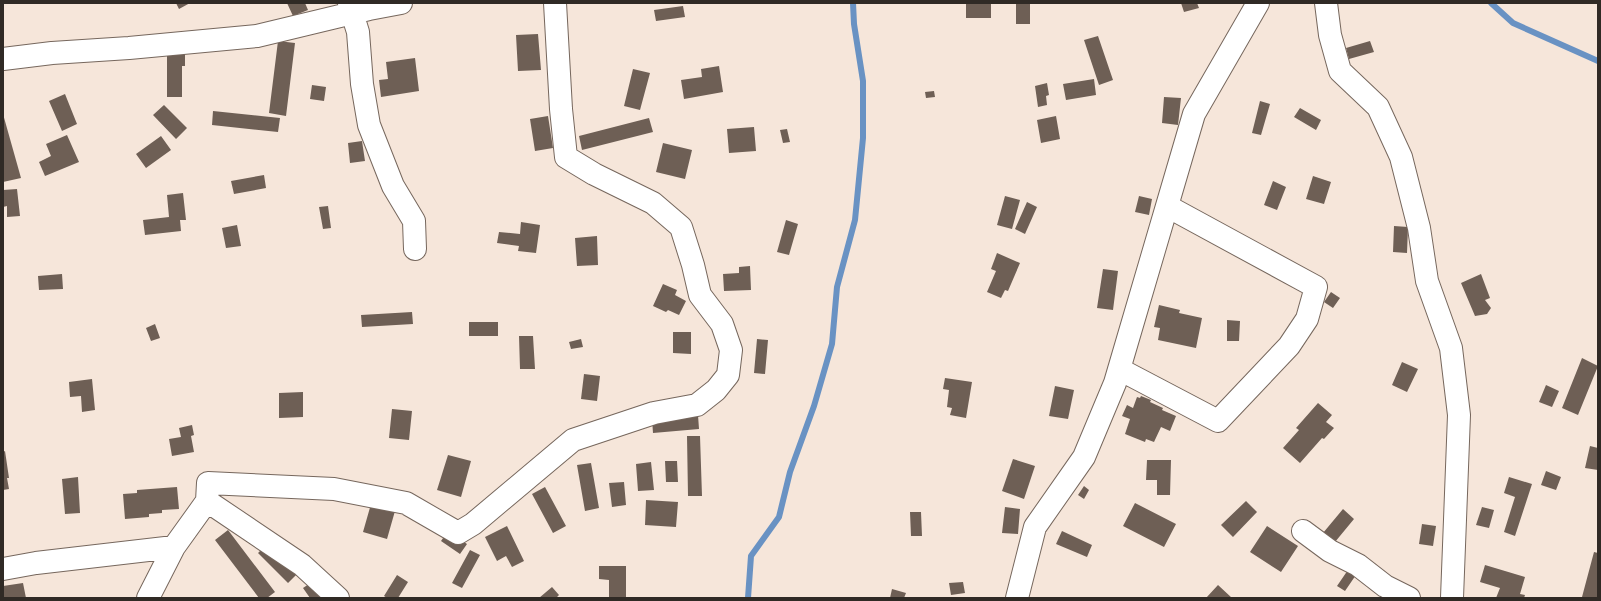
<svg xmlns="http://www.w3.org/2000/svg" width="1601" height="601" font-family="'Public Sans',sans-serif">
	<rect width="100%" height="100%" fill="#f6e6da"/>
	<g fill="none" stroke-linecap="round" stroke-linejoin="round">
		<!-- stream -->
		<path stroke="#6992c3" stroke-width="6" d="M 1491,3 L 1513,23 L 1598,61
			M 748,598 L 751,556 L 779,517 L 790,472 L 814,406 L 832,344 L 837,287 L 855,220 L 863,138 L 863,81 L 854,24 L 853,3"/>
	</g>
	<!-- building -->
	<path fill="#6e5f55" d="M 176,3 L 190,3 L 179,9 Z
		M 287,3 L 305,3 L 308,10 L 293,16 Z
		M 966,3 L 991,3 L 991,18 L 966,18 Z
		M 1016,3 L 1030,3 L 1030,24 L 1016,24 Z
		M 1181,3 L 1197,3 L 1199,8 L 1184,12 Z
		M 683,6 L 685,17 L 656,21 L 654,10 Z
		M 538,34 L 541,70 L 518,71 L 516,35 Z
		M 1098,36 L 1113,80 L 1099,85 L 1084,40 Z
		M 278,41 L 295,43 L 286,116 L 269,113 Z
		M 1370,41 L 1374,52 L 1349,59 L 1346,48 Z
		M 167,51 L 185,51 L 185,66 L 182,66 L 182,97 L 167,97 Z
		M 415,58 L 419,91 L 381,97 L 379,80 L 388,79 L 386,62 Z
		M 719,66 L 723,92 L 684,99 L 681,80 L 702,77 L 701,69 Z
		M 633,69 L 650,73 L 640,110 L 624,106 Z
		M 1094,79 L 1096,95 L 1066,100 L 1063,84 Z
		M 1047,83 L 1049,95 L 1046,96 L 1047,105 L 1038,107 L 1035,86 Z
		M 312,85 L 326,87 L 324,101 L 310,99 Z
		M 934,91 L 935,97 L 926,98 L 925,92 Z
		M 65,94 L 77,124 L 62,131 L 49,101 Z
		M 1164,97 L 1181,98 L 1178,125 L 1162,123 Z
		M 1260,101 L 1270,104 L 1261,135 L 1252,133 Z
		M 164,105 L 187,128 L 176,139 L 153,115 Z
		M 1300,108 L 1321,120 L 1316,130 L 1294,117 Z
		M 213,111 L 280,118 L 278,132 L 212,125 Z
		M 3,114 L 21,178 L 3,182 Z
		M 548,116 L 553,148 L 535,151 L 530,119 Z
		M 1056,116 L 1060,139 L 1041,143 L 1037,120 Z
		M 649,118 L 653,132 L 582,150 L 579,136 Z
		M 754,127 L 756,151 L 729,153 L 727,129 Z
		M 787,129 L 790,142 L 783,143 L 780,130 Z
		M 67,135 L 79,162 L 45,176 L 39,162 L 51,156 L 46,144 Z
		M 161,136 L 171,150 L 146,168 L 136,154 Z
		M 362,141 L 365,161 L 350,163 L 348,143 Z
		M 663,143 L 692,150 L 685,179 L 656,172 Z
		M 264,175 L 266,188 L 234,194 L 231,181 Z
		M 1313,176 L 1331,182 L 1324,204 L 1306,199 Z
		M 1273,181 L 1286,187 L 1277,210 L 1264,205 Z
		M 17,189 L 20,216 L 7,217 L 7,206 L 3,207 L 3,190 Z
		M 183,193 L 186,220 L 180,220 L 181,231 L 145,235 L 143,220 L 169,217 L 167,195 Z
		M 1005,196 L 1020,200 L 1012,229 L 997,225 Z
		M 1139,196 L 1152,199 L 1149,215 L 1135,212 Z
		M 1027,202 L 1037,207 L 1025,234 L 1015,229 Z
		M 328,206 L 331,228 L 323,229 L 319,207 Z
		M 786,220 L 798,224 L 789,255 L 777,252 Z
		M 521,222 L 540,225 L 536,253 L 518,251 L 519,246 L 497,243 L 499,232 L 520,234 Z
		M 237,225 L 241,246 L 226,248 L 222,228 Z
		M 1394,226 L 1408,227 L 1407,253 L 1393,252 Z
		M 597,236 L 598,265 L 577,266 L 575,238 Z
		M 997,253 L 1020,263 L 1008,291 L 1005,290 L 1001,298 L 987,292 L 996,271 L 991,269 Z
		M 750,266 L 751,290 L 724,291 L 723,274 L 739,273 L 739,267 Z
		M 1103,269 L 1118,271 L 1113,310 L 1097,308 Z
		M 62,274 L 63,289 L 39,290 L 38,276 Z
		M 1481,274 L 1490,298 L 1485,300 L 1491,308 L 1487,314 L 1475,316 L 1461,283 Z
		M 663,284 L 677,290 L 675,295 L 686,301 L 679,315 L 668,310 L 666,312 L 653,306 Z
		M 1331,292 L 1340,298 L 1333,308 L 1324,302 Z
		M 1159,305 L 1180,310 L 1179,313 L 1202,318 L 1196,348 L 1158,340 L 1160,328 L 1154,327 Z
		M 412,312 L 413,324 L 362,327 L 361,315 Z
		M 1227,320 L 1240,321 L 1239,341 L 1227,341 Z
		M 469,322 L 498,322 L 498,336 L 469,336 Z
		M 155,324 L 160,338 L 151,341 L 146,328 Z
		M 673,332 L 691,332 L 691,354 L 673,353 Z
		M 519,336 L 533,336 L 535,369 L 520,369 Z
		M 581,339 L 583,347 L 571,349 L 569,342 Z
		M 757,339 L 768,340 L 765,374 L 754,373 Z
		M 1582,358 L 1598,366 L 1578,415 L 1562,408 Z
		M 1402,362 L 1418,369 L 1407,392 L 1392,385 Z
		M 584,374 L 600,376 L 597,401 L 581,399 Z
		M 945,378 L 972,382 L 966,418 L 950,415 L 952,408 L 947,407 L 949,390 L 943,389 Z
		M 92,379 L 95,410 L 82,412 L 81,396 L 70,397 L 69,382 Z
		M 1546,385 L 1559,391 L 1552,407 L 1539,402 Z
		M 1055,386 L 1074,390 L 1068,419 L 1049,416 Z
		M 303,392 L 303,417 L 279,418 L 279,393 Z
		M 1141,396 L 1151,400 L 1150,402 L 1163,408 L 1162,410 L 1176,416 L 1170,431 L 1161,427 L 1154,442 L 1146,439 L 1145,442 L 1125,434 L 1130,419 L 1122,416 L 1127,405 L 1133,408 L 1137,397 L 1140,398 Z
		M 1318,403 L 1332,415 L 1326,422 L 1334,428 L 1324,439 L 1322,438 L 1300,463 L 1283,448 L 1299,430 L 1296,428 Z
		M 392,409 L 412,411 L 409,440 L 389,438 Z
		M 698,415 L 699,429 L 653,433 L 652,419 Z
		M 192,425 L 194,435 L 191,436 L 194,452 L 172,456 L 169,439 L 181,437 L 179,428 Z
		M 687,436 L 700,436 L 702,496 L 688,496 Z
		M 1590,446 L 1598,448 L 1598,470 L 1585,468 Z
		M 5,451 L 9,478 L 7,478 L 9,489 L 3,490 L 3,452 Z
		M 448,455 L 471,461 L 461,497 L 437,490 Z
		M 1013,459 L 1035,466 L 1024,499 L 1002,491 Z
		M 1147,460 L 1171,460 L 1170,495 L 1157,495 L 1157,480 L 1146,480 Z
		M 665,461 L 677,461 L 678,482 L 666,482 Z
		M 651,462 L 654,490 L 638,491 L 636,464 Z
		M 591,463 L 599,508 L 585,511 L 577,465 Z
		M 1546,471 L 1561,477 L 1556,490 L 1541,485 Z
		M 78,477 L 80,513 L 65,514 L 62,479 Z
		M 1509,477 L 1532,484 L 1515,536 L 1504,532 L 1515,497 L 1504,493 Z
		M 624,482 L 626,505 L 612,507 L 609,483 Z
		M 1084,486 L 1089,490 L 1084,499 L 1078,495 Z
		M 177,487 L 179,509 L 162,510 L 162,513 L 149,514 L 149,517 L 125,519 L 123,494 L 137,493 L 137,490 Z
		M 545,487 L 566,526 L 553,533 L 532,494 Z
		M 646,500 L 678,502 L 676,527 L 645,525 Z
		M 1246,501 L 1257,512 L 1233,537 L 1221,525 Z
		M 1135,503 L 1176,524 L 1164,547 L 1123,526 Z
		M 371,504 L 395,511 L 387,539 L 363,532 Z
		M 1005,507 L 1020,509 L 1018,534 L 1002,533 Z
		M 1482,507 L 1494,510 L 1489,528 L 1476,525 Z
		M 1343,509 L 1354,519 L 1335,542 L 1323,533 Z
		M 910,512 L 921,512 L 922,536 L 911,536 Z
		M 1422,524 L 1436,526 L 1433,546 L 1419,544 Z
		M 507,526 L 524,561 L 512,567 L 506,556 L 497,561 L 485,537 Z
		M 1267,526 L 1298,546 L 1281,572 L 1250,552 Z
		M 228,530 L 275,592 L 267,598 L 259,598 L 215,540 Z
		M 448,531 L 467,544 L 460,554 L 441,541 Z
		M 1062,531 L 1092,545 L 1087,557 L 1056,544 Z
		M 267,544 L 297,574 L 288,583 L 258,553 Z
		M 470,550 L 480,555 L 462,588 L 452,583 Z
		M 1594,552 L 1598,553 L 1598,598 L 1584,598 L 1582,597 Z
		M 1485,565 L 1525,577 L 1520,594 L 1525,595 L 1524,598 L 1496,598 L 1500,588 L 1480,582 Z
		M 599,566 L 626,566 L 626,598 L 609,598 L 609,580 L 599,579 Z
		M 1350,567 L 1358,572 L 1345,591 L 1337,586 Z
		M 397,575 L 408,582 L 398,598 L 387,598 L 384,596 Z
		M 315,580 L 328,598 L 310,598 L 303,588 Z
		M 963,582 L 965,593 L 951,595 L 949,583 Z
		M 23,583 L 26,598 L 3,598 L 3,586 Z
		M 1218,585 L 1232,598 L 1206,598 Z
		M 552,587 L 559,595 L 556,598 L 539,598 Z
		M 892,589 L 906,593 L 904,598 L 890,598 Z"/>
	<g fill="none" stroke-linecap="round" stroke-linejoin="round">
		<!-- minor casing -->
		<g stroke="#76675d" stroke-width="24">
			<path id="minor" d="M 349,3 L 358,32 L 362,84 L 369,125 L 393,186 L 414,221 L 415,249
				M 1326,3 L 1330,35 L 1340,71 L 1378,107 L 1401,157 L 1419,228 L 1427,281 L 1451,348 L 1459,415 L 1452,598
				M 3,59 L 52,53 L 129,48 L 257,36 L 369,9 L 401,3
				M 1119,369 L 1218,421 L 1289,346 L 1307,319 L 1316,287 L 1167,206
				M 207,501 L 208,483 L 334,489 L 406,503 L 458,533 L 473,524 L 573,440 L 654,413 L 697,405 L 716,390 L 728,375 L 731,350 L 722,324 L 700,295 L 693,265 L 681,227 L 653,203 L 594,174 L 566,157 L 561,109 L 555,3
				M 1303,531 L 1330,551 L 1358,565 L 1385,586 L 1409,598
				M 3,569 L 36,563 L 174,547 L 207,501 L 302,565 L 338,598
				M 148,598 L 174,547
				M 1017,598 L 1035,527 L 1084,457 L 1115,383 L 1194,114 L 1258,3"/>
		</g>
		<!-- minor -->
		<use href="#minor" stroke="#fff" stroke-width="22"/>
	</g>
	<!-- border -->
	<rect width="1601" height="601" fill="none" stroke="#302a25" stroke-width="8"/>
</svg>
